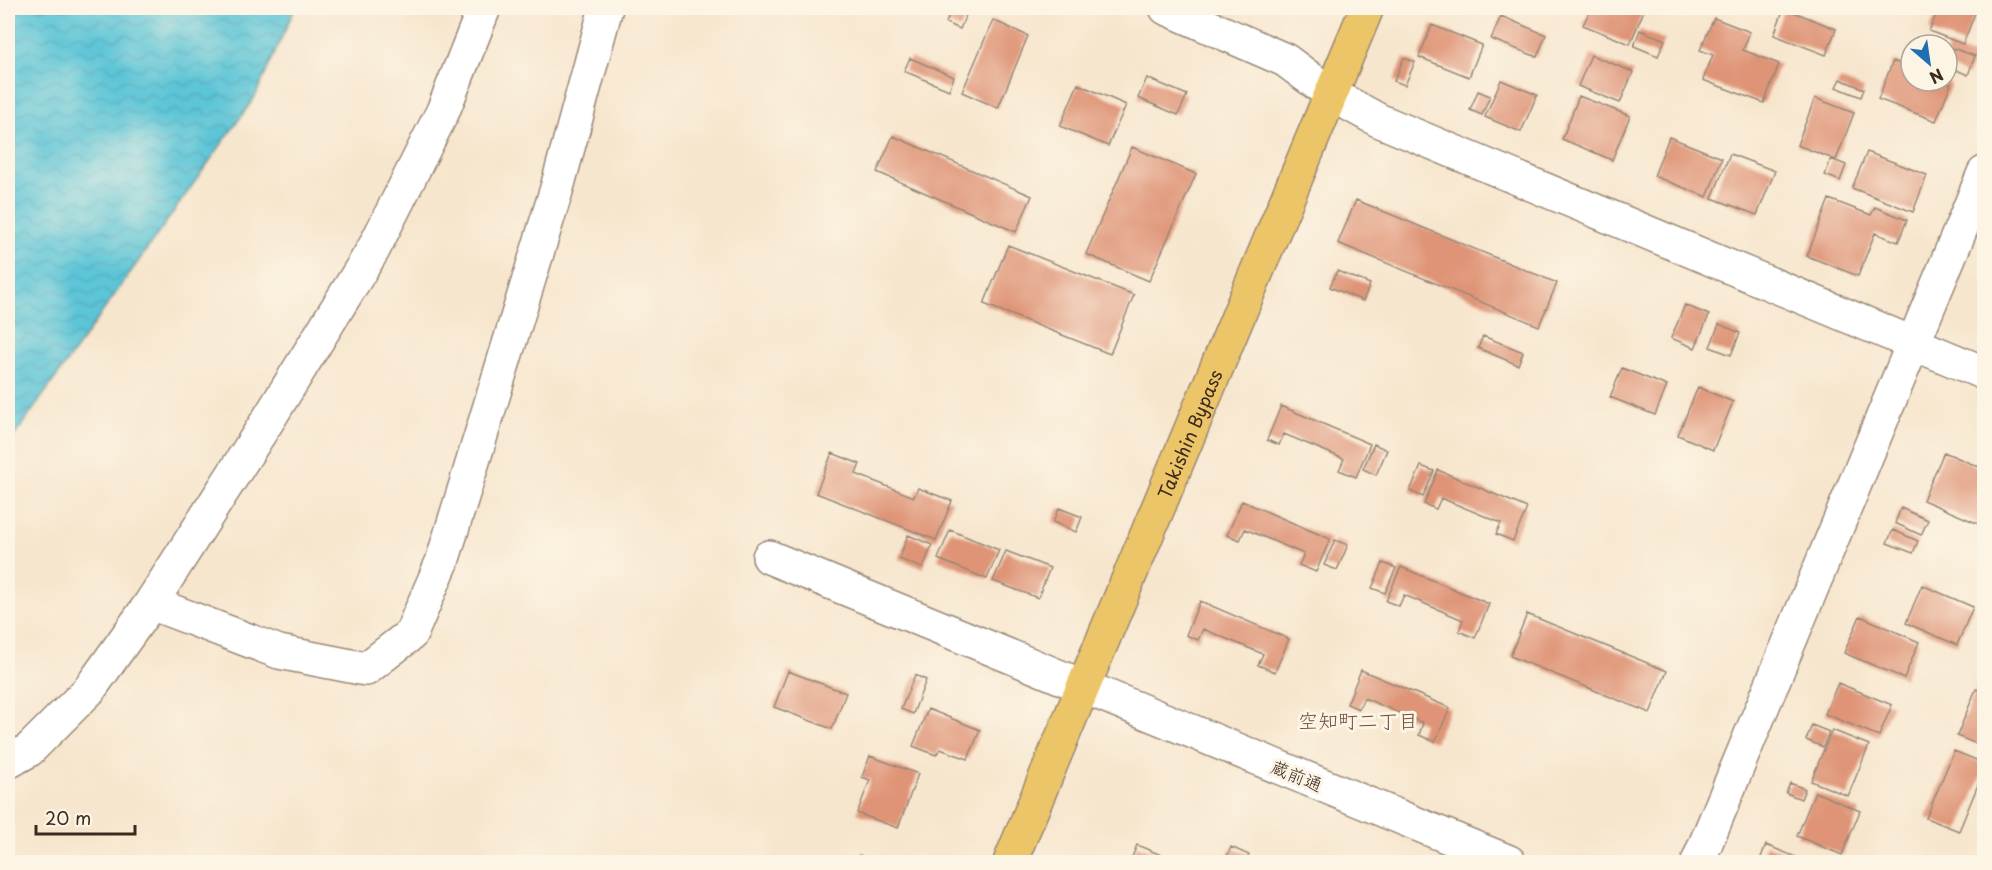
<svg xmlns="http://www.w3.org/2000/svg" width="1992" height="870" font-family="'Playpen Sans','Klee One',sans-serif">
	<defs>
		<pattern id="water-waves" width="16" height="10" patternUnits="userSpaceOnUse" patternTransform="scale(1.5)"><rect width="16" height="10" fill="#5cc5d7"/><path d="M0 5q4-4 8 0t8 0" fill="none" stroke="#51a9b8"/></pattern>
	</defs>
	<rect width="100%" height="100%" fill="#fcf5e5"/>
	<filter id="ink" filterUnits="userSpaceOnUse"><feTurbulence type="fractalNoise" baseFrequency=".0167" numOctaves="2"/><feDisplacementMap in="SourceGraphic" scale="12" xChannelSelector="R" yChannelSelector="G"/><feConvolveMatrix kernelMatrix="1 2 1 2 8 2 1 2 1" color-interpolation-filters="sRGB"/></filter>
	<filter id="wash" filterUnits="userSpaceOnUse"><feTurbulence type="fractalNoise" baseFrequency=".008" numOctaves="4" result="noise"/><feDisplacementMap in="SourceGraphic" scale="24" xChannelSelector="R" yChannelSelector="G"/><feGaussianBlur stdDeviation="1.35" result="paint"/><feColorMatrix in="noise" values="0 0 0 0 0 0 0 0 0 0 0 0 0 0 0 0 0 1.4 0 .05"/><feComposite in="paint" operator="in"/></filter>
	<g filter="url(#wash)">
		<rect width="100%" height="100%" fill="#f7e6ce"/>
		<!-- water -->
		<path fill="url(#water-waves)" stroke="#4c787a" stroke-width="1.5" d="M 8,8 L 295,8 L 255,97 L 8,445 Z"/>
		<g id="blocks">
			<!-- building -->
			<path fill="#df9477" d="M 952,8 L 969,8 L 960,29 L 946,23 Z
				M 1591,8 L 1645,8 L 1630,44 L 1583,25 Z
				M 1784,8 L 1836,29 L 1826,55 L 1774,35 Z
				M 1939,8 L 1977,8 L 1963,44 L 1929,31 Z
				M 1501,16 L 1546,35 L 1537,57 L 1491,39 Z
				M 1714,18 L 1750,32 L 1743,50 L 1779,64 L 1764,103 L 1703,80 L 1713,55 L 1700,50 Z
				M 993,20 L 1028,36 L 998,108 L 962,92 Z
				M 1432,25 L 1482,45 L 1469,77 L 1419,57 Z
				M 1640,30 L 1665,40 L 1658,56 L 1634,46 Z
				M 1947,46 L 1975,56 L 1968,75 L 1947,66 Z
				M 1591,55 L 1633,72 L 1620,103 L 1578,86 Z
				M 910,58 L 954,77 L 949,90 L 904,71 Z
				M 1404,58 L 1415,62 L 1405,85 L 1394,81 Z
				M 1893,61 L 1911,68 L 1911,81 L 1943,81 L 1951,84 L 1936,121 L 1878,99 Z
				M 1147,78 L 1187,95 L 1178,115 L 1138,98 Z
				M 1840,79 L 1864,89 L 1861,97 L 1836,87 Z
				M 1501,80 L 1537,95 L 1521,132 L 1485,117 Z
				M 1078,84 L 1126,105 L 1108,146 L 1060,126 Z
				M 1478,91 L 1490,96 L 1482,115 L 1470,110 Z
				M 1579,96 L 1630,116 L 1612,160 L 1562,139 Z
				M 1815,98 L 1854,113 L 1836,160 L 1797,145 Z
				M 893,136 L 1032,196 L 1016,232 L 877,172 Z
				M 1669,137 L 1722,158 L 1707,197 L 1654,176 Z
				M 1132,147 L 1196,174 L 1149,281 L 1086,254 Z
				M 1867,152 L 1927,175 L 1913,212 L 1852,188 Z
				M 1730,154 L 1775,171 L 1757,215 L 1712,198 Z
				M 1831,159 L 1846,165 L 1840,181 L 1825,175 Z
				M 1829,199 L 1871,215 L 1875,207 L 1907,220 L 1898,242 L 1875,233 L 1858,276 L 1807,256 Z
				M 1356,200 L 1557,283 L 1539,326 L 1338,243 Z
				M 1008,245 L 1134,295 L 1110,354 L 984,304 Z
				M 1337,271 L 1370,284 L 1363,301 L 1330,287 Z
				M 1685,305 L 1709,315 L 1695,348 L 1671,338 Z
				M 1719,324 L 1740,333 L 1731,355 L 1710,347 Z
				M 1483,336 L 1523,352 L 1518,365 L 1478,348 Z
				M 1622,368 L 1667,386 L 1655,415 L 1610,397 Z
				M 1698,387 L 1733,402 L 1713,450 L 1678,435 Z
				M 1281,406 L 1370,444 L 1356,477 L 1339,470 L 1344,459 L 1284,434 L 1279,445 L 1267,440 Z
				M 1374,444 L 1387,450 L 1376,475 L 1363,469 Z
				M 1944,452 L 1984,469 L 1984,517 L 1981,525 L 1923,500 Z
				M 832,453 L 860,464 L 856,474 L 914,497 L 918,488 L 952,501 L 936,540 L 816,493 Z
				M 1421,466 L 1434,471 L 1423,497 L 1410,491 Z
				M 1438,470 L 1527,508 L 1513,541 L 1496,534 L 1501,523 L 1441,498 L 1436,509 L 1424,504 Z
				M 1242,501 L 1330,539 L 1316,572 L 1299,565 L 1304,554 L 1245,529 L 1240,540 L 1227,535 Z
				M 1059,508 L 1082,517 L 1076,532 L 1053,522 Z
				M 1901,508 L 1928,520 L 1921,535 L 1895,523 Z
				M 950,530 L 999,550 L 987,579 L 938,559 Z
				M 1893,530 L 1918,541 L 1913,553 L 1887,543 Z
				M 908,535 L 932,545 L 923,568 L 899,559 Z
				M 1335,540 L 1348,545 L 1337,570 L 1324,565 Z
				M 1006,551 L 1050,568 L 1038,598 L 993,581 Z
				M 1383,563 L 1396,568 L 1385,593 L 1372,588 Z
				M 1401,567 L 1489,604 L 1475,638 L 1459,631 L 1463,620 L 1404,595 L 1399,606 L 1386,601 Z
				M 1922,585 L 1973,607 L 1957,645 L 1906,623 Z
				M 1200,601 L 1289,639 L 1275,672 L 1258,665 L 1263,654 L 1203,629 L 1198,640 L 1186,635 Z
				M 1527,614 L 1667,671 L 1650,713 L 1510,656 Z
				M 1860,616 L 1919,642 L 1904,678 L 1844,653 Z
				M 1361,670 L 1450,708 L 1435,742 L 1419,735 L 1423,723 L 1364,698 L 1359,709 L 1347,704 Z
				M 788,671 L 846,693 L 832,729 L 774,707 Z
				M 915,675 L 926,680 L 913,714 L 901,709 Z
				M 1838,683 L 1892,705 L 1879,736 L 1825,714 Z
				M 1976,689 L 1984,692 L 1984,747 L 1957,736 Z
				M 928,709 L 980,730 L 968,759 L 940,749 L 936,755 L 913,746 Z
				M 1812,725 L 1829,732 L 1823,747 L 1806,740 Z
				M 1832,730 L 1869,745 L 1848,796 L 1811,781 Z
				M 1954,751 L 1984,763 L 1984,770 L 1959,831 L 1926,818 Z
				M 870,756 L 918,774 L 898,828 L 857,813 L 870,780 L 862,777 Z
				M 1790,783 L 1805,789 L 1801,799 L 1786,793 Z
				M 1815,792 L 1860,811 L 1842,855 L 1797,836 Z
				M 1137,845 L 1178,862 L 1130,862 Z
				M 1766,845 L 1801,859 L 1799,862 L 1759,862 Z
				M 1231,847 L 1249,855 L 1245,862 L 1211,862 L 1213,856 L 1225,861 Z
				M 859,855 L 878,862 L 856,862 Z"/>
		</g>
	</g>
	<g filter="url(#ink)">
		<use href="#blocks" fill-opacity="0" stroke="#998876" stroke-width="1.5"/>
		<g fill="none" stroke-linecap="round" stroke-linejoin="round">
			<!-- minor casing -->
			<g stroke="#998876" stroke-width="36">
				<path id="minor" d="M 1166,8 L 1285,60 L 1331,94 L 1378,120 L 1984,373
					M 769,557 L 1509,862
					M 151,603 L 279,652 L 366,669 L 411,634 L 442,562 L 557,188 L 606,8
					M 8,762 L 29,750 L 89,690 L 151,603 L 268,420 L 373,250 L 443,111 L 484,8
					M 1698,862 L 1984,173"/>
			</g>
			<!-- highway casing -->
			<g stroke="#998876" stroke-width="36">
				<g id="highway">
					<path id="s1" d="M 1010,862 L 1367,8"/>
				</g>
			</g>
			<!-- minor -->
			<use href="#minor" stroke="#fff" stroke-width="33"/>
			<!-- highway -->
			<use href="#highway" stroke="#edc569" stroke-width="33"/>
		</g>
	</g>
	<g text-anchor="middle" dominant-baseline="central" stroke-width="6" stroke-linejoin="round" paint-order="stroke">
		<!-- street labels -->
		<g font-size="18" fill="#3b2a1e" stroke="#fcf5e5">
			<text stroke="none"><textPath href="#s1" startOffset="464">Takishin Bypass</textPath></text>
			<text transform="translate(1297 775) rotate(22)">蔵前通</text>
		</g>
		<!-- neighbourhood labels -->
		<g font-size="20" fill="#744f3d" stroke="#fcf5e5">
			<text x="1358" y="720">空知町二丁目</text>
		</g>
	</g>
	<!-- margin -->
	<rect width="1992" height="870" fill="none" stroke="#fcf5e5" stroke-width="30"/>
	<!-- north arrow -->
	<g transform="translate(1929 63) rotate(151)"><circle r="28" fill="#fcf5e5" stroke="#afa495" stroke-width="1.5"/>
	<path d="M0-4.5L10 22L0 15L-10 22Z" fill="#1f6fb2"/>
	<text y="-9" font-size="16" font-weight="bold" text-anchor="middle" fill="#3b2a1e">N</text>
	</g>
	<!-- scale -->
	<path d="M36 825v9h99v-9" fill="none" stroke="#3b2a1e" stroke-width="3"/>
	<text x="45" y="825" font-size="18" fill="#3b2a1e" stroke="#fcf5e5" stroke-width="4.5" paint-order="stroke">20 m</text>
</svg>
